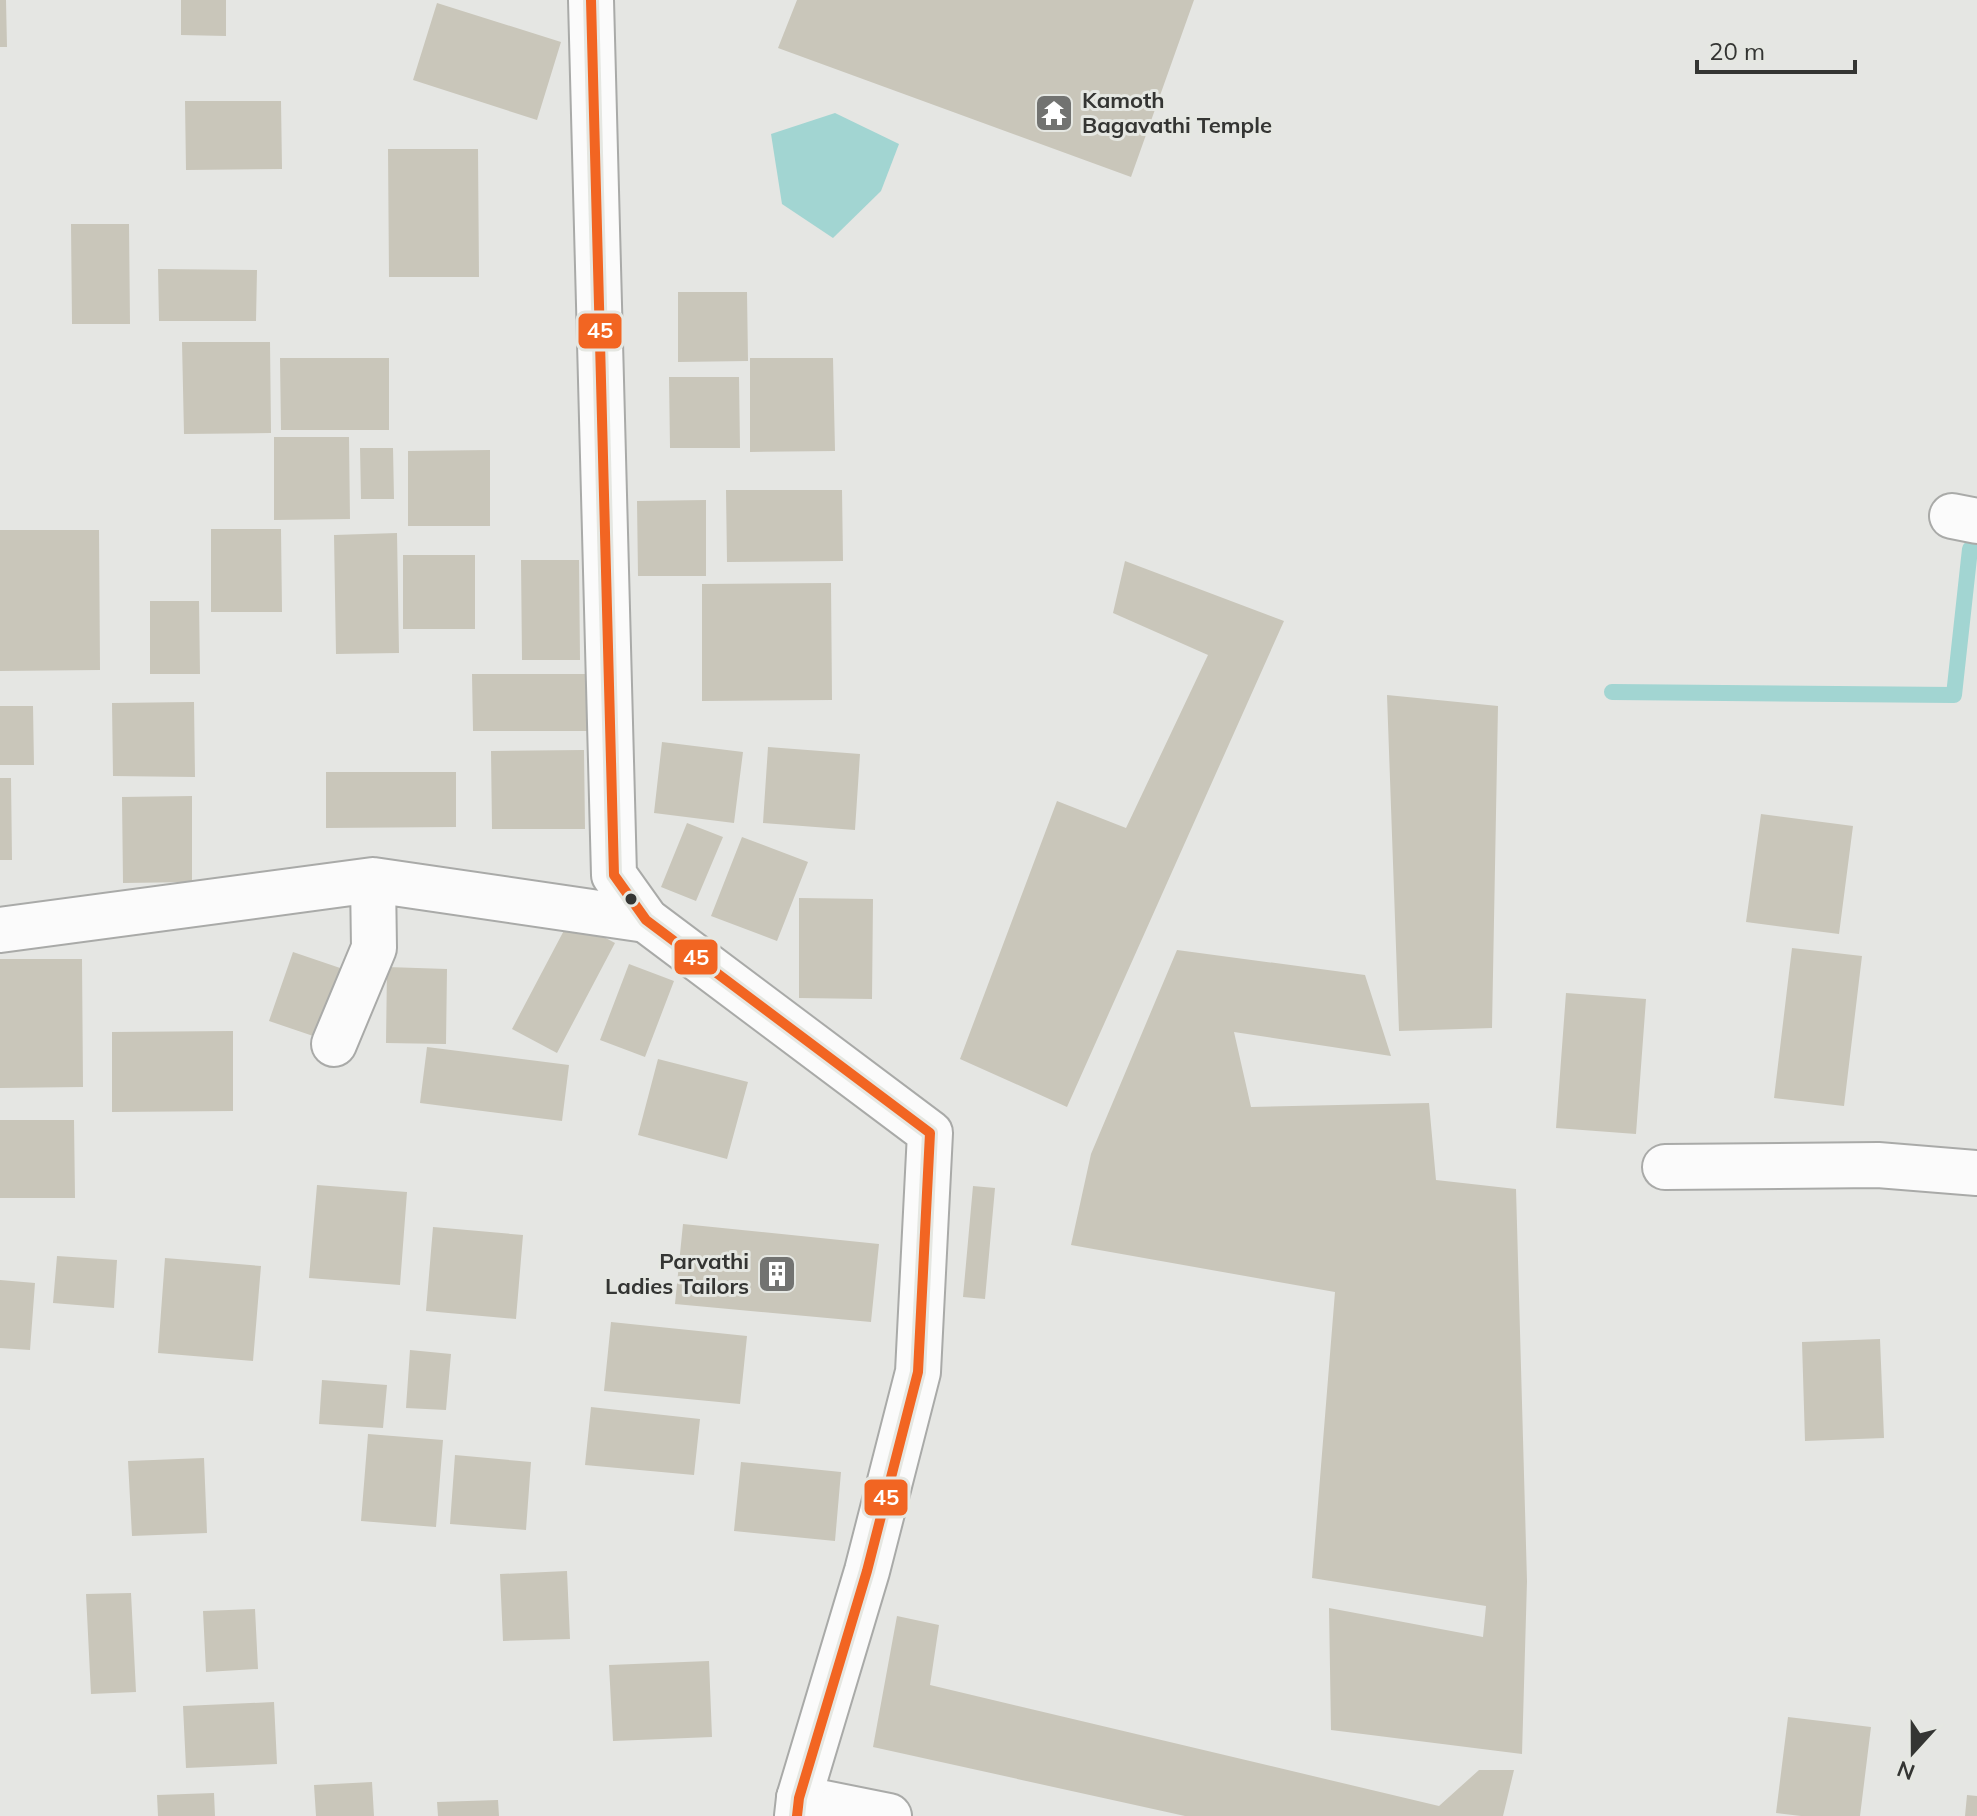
<svg xmlns="http://www.w3.org/2000/svg" width="1977" height="1816" font-family="Mulish,sans-serif">
	<rect width="100%" height="100%" fill="#e5e6e3"/>
	<!-- water -->
	<path fill="#a2d5d2" d="M 835,113 L 899,144 L 881,191 L 833,238 L 782,204 L 771,134 Z"/>
	<g fill="none" stroke-linecap="round" stroke-linejoin="round">
		<!-- stream -->
		<path stroke="#a2d5d2" stroke-width="16" d="M 1612,692 L 1954,695 L 1970,549 L 1977,550"/>
	</g>
	<!-- building -->
	<path fill="#c9c6ba" d="M 0,0 L 6,0 L 7,47 L 0,47 Z
		M 181,0 L 226,0 L 226,36 L 181,35 Z
		M 797,0 L 1194,0 L 1131,177 L 778,48 Z
		M 437,3 L 561,42 L 537,120 L 413,80 Z
		M 185,101 L 281,101 L 282,169 L 186,170 Z
		M 388,149 L 478,149 L 479,277 L 389,277 Z
		M 71,224 L 129,224 L 130,324 L 72,324 Z
		M 158,269 L 257,270 L 256,321 L 159,321 Z
		M 678,292 L 747,292 L 748,361 L 678,362 Z
		M 182,342 L 270,342 L 271,433 L 184,434 Z
		M 280,358 L 389,358 L 389,430 L 281,430 Z
		M 750,358 L 833,358 L 835,451 L 750,452 Z
		M 669,377 L 739,377 L 740,448 L 670,448 Z
		M 274,437 L 349,437 L 350,519 L 274,520 Z
		M 360,448 L 393,448 L 394,499 L 361,499 Z
		M 490,450 L 490,526 L 408,526 L 408,451 Z
		M 726,490 L 842,490 L 843,561 L 727,562 Z
		M 706,500 L 706,576 L 638,576 L 637,501 Z
		M 211,529 L 281,529 L 282,612 L 211,612 Z
		M 0,530 L 99,530 L 100,670 L 0,671 Z
		M 397,533 L 399,653 L 336,654 L 334,535 Z
		M 403,555 L 475,555 L 475,629 L 403,629 Z
		M 521,560 L 579,560 L 580,660 L 522,660 Z
		M 1125,561 L 1284,621 L 1067,1107 L 960,1059 L 1057,801 L 1126,828 L 1208,655 L 1113,613 Z
		M 831,583 L 832,700 L 702,701 L 702,584 Z
		M 150,601 L 199,601 L 200,674 L 150,674 Z
		M 472,674 L 596,674 L 597,731 L 473,731 Z
		M 1387,695 L 1498,706 L 1492,1028 L 1399,1031 Z
		M 194,702 L 195,777 L 113,776 L 112,703 Z
		M 0,706 L 33,706 L 34,765 L 0,765 Z
		M 662,742 L 743,752 L 734,823 L 654,813 Z
		M 768,747 L 860,754 L 855,830 L 763,823 Z
		M 584,750 L 585,829 L 492,829 L 491,751 Z
		M 326,772 L 456,772 L 456,827 L 326,828 Z
		M 0,778 L 11,778 L 12,860 L 0,860 Z
		M 192,796 L 192,882 L 123,883 L 122,797 Z
		M 1761,814 L 1853,826 L 1839,934 L 1746,922 Z
		M 687,823 L 723,837 L 696,901 L 661,887 Z
		M 742,837 L 808,862 L 777,941 L 711,916 Z
		M 799,898 L 873,899 L 872,999 L 799,998 Z
		M 570,919 L 615,943 L 557,1053 L 512,1029 Z
		M 1792,948 L 1862,956 L 1844,1106 L 1774,1098 Z
		M 1177,950 L 1365,975 L 1391,1056 L 1234,1032 L 1251,1107 L 1429,1103 L 1436,1180 L 1516,1189 L 1527,1581 L 1522,1754 L 1331,1730 L 1329,1608 L 1483,1637 L 1486,1606 L 1312,1578 L 1335,1292 L 1071,1245 L 1091,1154 Z
		M 293,952 L 346,970 L 322,1039 L 269,1021 Z
		M 0,959 L 82,959 L 83,1087 L 0,1088 Z
		M 629,964 L 674,981 L 645,1057 L 600,1040 Z
		M 387,967 L 447,969 L 446,1044 L 386,1043 Z
		M 1566,993 L 1646,999 L 1636,1134 L 1556,1128 Z
		M 233,1031 L 233,1111 L 112,1112 L 112,1032 Z
		M 427,1047 L 569,1065 L 562,1121 L 420,1103 Z
		M 658,1059 L 748,1082 L 727,1159 L 638,1135 Z
		M 0,1120 L 74,1120 L 75,1198 L 0,1198 Z
		M 317,1185 L 407,1192 L 400,1285 L 309,1278 Z
		M 973,1186 L 995,1188 L 985,1299 L 963,1297 Z
		M 683,1224 L 879,1244 L 871,1322 L 675,1304 Z
		M 433,1227 L 523,1235 L 516,1319 L 426,1311 Z
		M 57,1256 L 117,1260 L 114,1308 L 53,1303 Z
		M 165,1258 L 261,1266 L 253,1361 L 158,1353 Z
		M 0,1280 L 35,1283 L 30,1350 L 0,1348 Z
		M 611,1322 L 747,1336 L 740,1404 L 604,1391 Z
		M 1880,1339 L 1884,1438 L 1805,1441 L 1802,1342 Z
		M 410,1350 L 451,1354 L 446,1410 L 406,1408 Z
		M 322,1380 L 387,1385 L 383,1428 L 319,1424 Z
		M 591,1407 L 700,1419 L 694,1475 L 585,1465 Z
		M 368,1434 L 443,1440 L 436,1527 L 361,1521 Z
		M 455,1455 L 531,1462 L 526,1530 L 450,1524 Z
		M 204,1458 L 207,1533 L 132,1536 L 128,1461 Z
		M 741,1462 L 841,1472 L 835,1541 L 734,1531 Z
		M 567,1571 L 570,1639 L 503,1641 L 500,1574 Z
		M 131,1593 L 136,1692 L 91,1694 L 86,1594 Z
		M 255,1609 L 258,1669 L 206,1672 L 203,1611 Z
		M 897,1616 L 939,1625 L 930,1685 L 1439,1806 L 1479,1770 L 1514,1770 L 1503,1816 L 1185,1816 L 873,1747 Z
		M 709,1661 L 712,1737 L 613,1741 L 609,1665 Z
		M 274,1702 L 277,1764 L 186,1768 L 183,1706 Z
		M 1788,1717 L 1871,1727 L 1860,1816 L 1801,1816 L 1776,1813 Z
		M 372,1782 L 374,1816 L 316,1816 L 314,1785 Z
		M 214,1793 L 215,1816 L 158,1816 L 157,1795 Z
		M 1967,1795 L 1977,1796 L 1977,1816 L 1965,1816 Z
		M 498,1800 L 499,1816 L 438,1816 L 437,1802 Z"/>
	<g fill="none" stroke-linecap="round" stroke-linejoin="round">
		<!-- minor casing -->
		<g stroke="#a9aaa8" stroke-width="48">
			<path id="minor" d="M 1952,516 L 1977,521
				M 0,930 L 373,880 L 646,920
				M 334,1044 L 374,948 L 373,880
				M 1665,1167 L 1878,1165 L 1977,1173
				M 799,1798 L 889,1816"/>
		</g>
		<!-- secondary casing -->
		<g stroke="#a9aaa8" stroke-width="48">
			<path id="secondary" d="M 591,0 L 614,875 L 646,920 L 930,1133 L 918,1372 L 867,1571 L 799,1798 L 797,1816"/>
		</g>
		<!-- minor -->
		<use href="#minor" stroke="#fbfbfb" stroke-width="44"/>
		<!-- secondary -->
		<use href="#secondary" stroke="#fbfbfb" stroke-width="44"/>
		<!-- bus-1 casing -->
		<g stroke="#e5e7e2" stroke-width="16">
			<path id="bus-1" d="M 591,0 L 614,875 L 646,920 L 930,1133 L 918,1372 L 867,1571 L 799,1798 L 797,1816"/>
		</g>
		<!-- bus-1 -->
		<use href="#bus-1" stroke="#f26522" stroke-width="10"/>
	</g>
	<!-- icons -->
	<defs>
		<g id="temple-square" transform="scale(2)"><rect x="-9" y="-9" width="18" height="18" rx="4" fill="#727371" stroke="#e5e7e2"/><path d="M0-6L5-2H3V0L6.5 2.5H4V6H1.5V3h-3V6H-4V2.5H-6.5L-3 0V-2H-5Z" fill="#fff"/></g>
		<g id="building-square" transform="scale(2)"><rect x="-9" y="-9" width="18" height="18" rx="4" fill="#727371" stroke="#e5e7e2"/><path d="M-4-6H4V6H1V3H-1V6H-4ZM-2.5-4.3h1.7v1.8h-1.7ZM.8-4.3h1.7v1.8H.8ZM-2.5-1h1.7V.8h-1.7ZM.8-1h1.7V.8H.8Z" fill="#fff"/></g>
	</defs>
	<g fill-rule="evenodd">
		<use href="#temple-square" x="1054" y="113"/>
		<use href="#building-square" x="777" y="1274"/>
	</g>
	<!-- markers -->
	<circle fill="#343533" stroke="#e5e7e2" stroke-width="3" cx="631" cy="899" r="7"/>
	<g text-anchor="middle" dominant-baseline="central" stroke-width="6" stroke-linejoin="round" paint-order="stroke">
		<!-- poi labels -->
		<g font-size="22" font-weight="bold" fill="#343533" stroke="#e5e7e2" text-anchor="start">
			<text x="1082" y="100">Kamoth<tspan x="1082" dy="25">Bagavathi Temple</tspan></text>
			<text x="749" y="1261" text-anchor="end">Parvathi<tspan x="749" dy="25">Ladies Tailors</tspan></text>
		</g>
	</g>
	<g stroke="#e5e7e2" stroke-width="3">
		<rect x="577" y="312" width="46" height="38" rx="8" fill="#f26522"/>
		<rect x="673" y="938" width="46" height="38" rx="8" fill="#f26522"/>
		<rect x="863" y="1478" width="46" height="39" rx="8" fill="#f26522"/>
	</g>
	<g font-size="22" text-anchor="middle" font-weight="bold" fill="#fff">
		<text x="600" y="338">45</text>
		<text x="696" y="965">45</text>
		<text x="886" y="1505">45</text>
	</g>
	<!-- north arrow -->
	<g transform="translate(1913 1752) rotate(201)" stroke="#e5e7e2" stroke-width="6" paint-order="stroke">
	<path d="M0-6L14 30L0 20L-14 30Z" fill="#343533"/>
	<text y="-12" font-size="22" font-weight="bold" text-anchor="middle" fill="#343533">N</text>
	</g>
	<!-- scale -->
	<path d="M1697 60v12h158v-12" fill="none" stroke="#343533" stroke-width="4"/>
	<text x="1709" y="60" font-size="24" fill="#343533" stroke="#e5e7e2" stroke-width="6" paint-order="stroke">20 m</text>
</svg>
